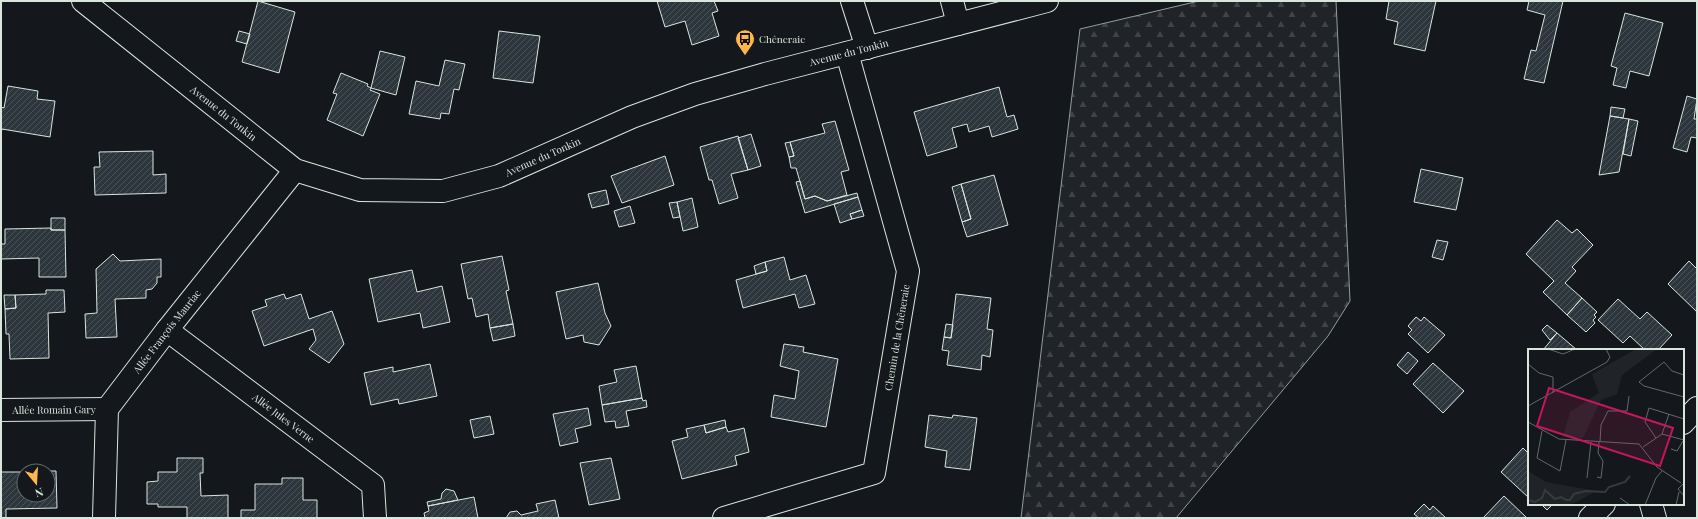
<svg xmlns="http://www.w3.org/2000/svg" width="1698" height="519" font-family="'Playfair Display',serif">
	<defs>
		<pattern id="forest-firs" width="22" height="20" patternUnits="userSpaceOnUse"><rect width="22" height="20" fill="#202428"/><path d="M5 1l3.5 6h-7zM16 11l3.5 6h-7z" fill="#404447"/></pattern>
		<pattern id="building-hatch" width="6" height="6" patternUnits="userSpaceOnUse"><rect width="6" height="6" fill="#2c363c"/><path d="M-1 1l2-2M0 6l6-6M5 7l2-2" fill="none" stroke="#4a5358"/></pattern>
	</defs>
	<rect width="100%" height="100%" fill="#14181c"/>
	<!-- forest -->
	<path fill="url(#forest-firs)" stroke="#939e99" d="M 1199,1 L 1336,1 L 1350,301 L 1328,336 L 1176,518 L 1021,518 L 1080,29 Z"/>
	<!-- building -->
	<path fill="url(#building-hatch)" stroke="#d8e6dc" d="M 258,1 L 295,12 L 279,73 L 242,62 Z
		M 657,1 L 714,1 L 718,11 L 712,13 L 719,36 L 692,45 L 685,21 L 665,27 Z
		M 1389,1 L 1436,1 L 1425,51 L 1394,44 L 1398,22 L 1386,19 Z
		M 1529,1 L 1563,1 L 1544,83 L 1524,79 L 1531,50 L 1536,51 L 1545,15 L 1527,10 Z
		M 1625,13 L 1663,23 L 1649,76 L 1630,71 L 1626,88 L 1613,85 L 1617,68 L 1611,66 Z
		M 239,31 L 250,34 L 247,44 L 236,41 Z
		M 499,31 L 540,36 L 533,83 L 493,78 Z
		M 380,51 L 405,57 L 396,95 L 371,88 Z
		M 445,60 L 465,64 L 459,90 L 454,89 L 449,114 L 441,113 L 440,119 L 409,114 L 416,81 L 439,86 Z
		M 341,73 L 368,84 L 367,86 L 371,88 L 370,90 L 380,94 L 363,136 L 327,120 L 337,94 L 333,93 Z
		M 8,86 L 38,91 L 37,99 L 55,101 L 50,137 L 2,129 L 1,133 L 1,107 L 4,108 Z
		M 999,87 L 1007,117 L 1014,115 L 1018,129 L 992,137 L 989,126 L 969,132 L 967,124 L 952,128 L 957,147 L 927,156 L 914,112 Z
		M 1687,96 L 1697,99 L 1694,119 L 1697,119 L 1697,138 L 1691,137 L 1687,152 L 1673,148 Z
		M 1611,107 L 1625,109 L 1623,118 L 1610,116 Z
		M 1610,116 L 1629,119 L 1619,172 L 1599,175 Z
		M 1629,119 L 1638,121 L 1631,156 L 1623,154 Z
		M 835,121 L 849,170 L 841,172 L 847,195 L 827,201 L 815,196 L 805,199 L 796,168 L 791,168 L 789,157 L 794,156 L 790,142 L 825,133 L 822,124 Z
		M 751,134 L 761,166 L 748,170 L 738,138 Z
		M 738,136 L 748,170 L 731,174 L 738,198 L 719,204 L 712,180 L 709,180 L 700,147 Z
		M 790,142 L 794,156 L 789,157 L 785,143 Z
		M 153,151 L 153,175 L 166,174 L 166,193 L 95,195 L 94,167 L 100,167 L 99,152 Z
		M 665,156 L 674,185 L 622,203 L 611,176 Z
		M 1421,169 L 1463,178 L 1456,210 L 1414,202 Z
		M 994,175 L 1008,225 L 967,237 L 962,222 L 971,219 L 961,184 Z
		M 800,181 L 805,199 L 815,196 L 827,201 L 857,193 L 858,197 L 805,213 L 796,182 Z
		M 961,184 L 971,219 L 962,222 L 952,187 Z
		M 606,190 L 609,204 L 592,208 L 588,194 Z
		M 858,197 L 862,210 L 850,214 L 852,219 L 840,223 L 834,204 Z
		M 692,198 L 698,227 L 683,231 L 677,202 Z
		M 677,202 L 680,217 L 673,218 L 669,203 Z
		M 630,206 L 635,223 L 619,227 L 614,211 Z
		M 862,210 L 864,216 L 852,219 L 850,214 Z
		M 51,218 L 65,218 L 65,230 L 51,230 Z
		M 1557,220 L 1572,233 L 1577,229 L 1593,245 L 1572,267 L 1576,271 L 1565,283 L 1582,298 L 1567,315 L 1543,292 L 1554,281 L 1526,254 Z
		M 51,228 L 51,230 L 65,230 L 66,277 L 39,277 L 39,258 L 1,259 L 1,244 L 5,244 L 5,229 Z
		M 1437,240 L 1448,242 L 1443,260 L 1432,257 Z
		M 113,254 L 120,261 L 161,259 L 161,277 L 157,277 L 157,283 L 152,289 L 146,290 L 146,298 L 115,299 L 117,337 L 86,338 L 85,314 L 97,313 L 96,269 Z
		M 502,256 L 509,290 L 506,291 L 513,324 L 490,328 L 488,314 L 476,317 L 472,298 L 468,299 L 461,264 Z
		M 784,257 L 790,280 L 806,275 L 815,304 L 799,308 L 795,294 L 743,308 L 736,280 L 767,271 L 765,262 Z
		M 1689,261 L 1697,269 L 1697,312 L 1668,284 Z
		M 765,262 L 767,271 L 756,274 L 754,266 Z
		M 412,270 L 417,292 L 442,286 L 450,322 L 423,328 L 420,313 L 378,322 L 369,279 Z
		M 598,283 L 605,313 L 611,326 L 599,345 L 584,342 L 583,335 L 566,339 L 556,292 Z
		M 46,290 L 64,290 L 65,312 L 48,313 L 49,358 L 10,359 L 9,334 L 6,334 L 5,309 L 16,308 L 15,295 L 46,294 Z
		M 284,294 L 286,299 L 301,294 L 309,319 L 332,311 L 344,344 L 329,363 L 309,349 L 316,340 L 313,329 L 264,346 L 252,311 L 267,306 L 265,300 Z
		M 956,294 L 991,298 L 987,329 L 993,330 L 990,357 L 982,355 L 981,370 L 947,365 L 949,351 L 942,350 L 944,337 L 951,338 Z
		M 4,295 L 15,295 L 16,308 L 5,309 Z
		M 1582,298 L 1597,312 L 1594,315 L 1596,317 L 1593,320 L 1595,323 L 1586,332 L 1567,315 Z
		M 1618,299 L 1640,319 L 1647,312 L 1672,335 L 1658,350 L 1645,350 L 1630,336 L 1623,343 L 1598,320 Z
		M 1416,317 L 1421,321 L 1424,317 L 1445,335 L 1428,353 L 1408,334 L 1412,330 L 1408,326 Z
		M 513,324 L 515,336 L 493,341 L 490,328 Z
		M 946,324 L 953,325 L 951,338 L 944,337 Z
		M 1547,325 L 1557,333 L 1550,340 L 1542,330 Z
		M 1557,333 L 1577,350 L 1543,350 Z
		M 784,344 L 804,347 L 803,352 L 838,359 L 826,427 L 771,417 L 774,395 L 795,399 L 799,371 L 780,366 Z
		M 1408,352 L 1418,361 L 1407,374 L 1397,365 Z
		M 1433,363 L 1464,391 L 1443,413 L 1413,384 Z
		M 430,364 L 437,396 L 399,404 L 398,399 L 371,405 L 364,373 L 393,367 L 393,372 Z
		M 636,366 L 642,398 L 602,405 L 599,386 L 617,382 L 614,370 Z
		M 642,398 L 643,401 L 646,400 L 647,407 L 626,411 L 629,426 L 616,428 L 615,421 L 605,422 L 602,405 Z
		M 588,408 L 591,425 L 575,429 L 578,442 L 560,446 L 553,414 Z
		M 929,415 L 952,418 L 953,415 L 977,418 L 970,470 L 945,467 L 947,451 L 925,447 Z
		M 490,416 L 494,434 L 474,438 L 470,420 Z
		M 725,420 L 726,427 L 706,433 L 704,425 Z
		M 704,425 L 706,433 L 726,427 L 728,432 L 744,428 L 749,452 L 735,456 L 737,465 L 682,479 L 672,441 L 688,437 L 686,429 Z
		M 1523,448 L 1529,454 L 1529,498 L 1501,472 Z
		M 177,458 L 203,458 L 203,473 L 200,473 L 201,496 L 228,495 L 228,518 L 187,518 L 187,507 L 158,507 L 158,504 L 147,504 L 147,482 L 158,481 L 158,472 L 177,472 Z
		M 611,458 L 620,499 L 589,505 L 580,463 Z
		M 48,471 L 56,471 L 57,508 L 6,509 L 6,518 L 1,518 L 1,472 L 24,472 L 24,495 L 48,495 Z
		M 282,478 L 303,478 L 303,500 L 317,500 L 317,518 L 241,518 L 241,510 L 255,510 L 255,484 L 282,484 Z
		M 446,489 L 454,491 L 458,500 L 428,506 L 427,502 L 441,499 L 442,493 Z
		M 1504,496 L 1527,518 L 1483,518 Z
		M 474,497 L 478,518 L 425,518 L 424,513 L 429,511 L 428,506 Z
		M 555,500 L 559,518 L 506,518 L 510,512 L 517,511 L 521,515 L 538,511 L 536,504 Z
		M 1424,504 L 1430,510 L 1433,506 L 1446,518 L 1419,518 L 1414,514 Z
		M 1541,504 L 1553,504 L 1547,510 Z"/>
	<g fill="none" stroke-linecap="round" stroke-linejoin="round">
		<!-- minor casing -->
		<g stroke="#d8e6dc" stroke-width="24">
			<g id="minor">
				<path id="s1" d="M 83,1 L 295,170 L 360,190 L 443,191 L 499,176 L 632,117 L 695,94 L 765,74 L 1047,1"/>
				<path d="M 852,1 L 867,48"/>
				<path d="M 952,1 L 958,24"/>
				<path id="s2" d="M 167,330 L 373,485 L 375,518"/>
				<path id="s3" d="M 1,410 L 107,409"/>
				<path d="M 1683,423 L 1697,408"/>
				<path d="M 1651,504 L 1655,518"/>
				<path id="s4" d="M 104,518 L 107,409 L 167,330 L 295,170"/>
				<path id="s5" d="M 724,518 L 874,473 L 908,271 L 847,53"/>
				<path d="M 1590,518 L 1604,504"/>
			</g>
		</g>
		<!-- minor -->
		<use href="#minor" stroke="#14181c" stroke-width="22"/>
	</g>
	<!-- icons -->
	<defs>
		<g id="bus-pin" transform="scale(1)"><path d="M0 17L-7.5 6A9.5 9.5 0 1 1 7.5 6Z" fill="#ffb74d" stroke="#14181c"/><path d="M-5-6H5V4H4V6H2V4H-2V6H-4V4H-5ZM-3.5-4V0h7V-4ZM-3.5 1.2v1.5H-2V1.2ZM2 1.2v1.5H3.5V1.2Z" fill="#111"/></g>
	</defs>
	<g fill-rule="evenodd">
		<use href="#bus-pin" x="745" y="39"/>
	</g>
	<g text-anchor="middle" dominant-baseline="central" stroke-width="3" stroke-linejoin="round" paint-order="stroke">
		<!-- poi labels -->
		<g font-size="10" fill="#d8e6dc" stroke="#14181c" text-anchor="start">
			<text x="759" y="39">Chêneraie</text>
		</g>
		<!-- street labels -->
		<g font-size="10" fill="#d8e6dc" stroke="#14181c">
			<text stroke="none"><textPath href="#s1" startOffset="852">Avenue du Tonkin</textPath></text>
			<text stroke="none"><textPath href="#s1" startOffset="180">Avenue du Tonkin</textPath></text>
			<text stroke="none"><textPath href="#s1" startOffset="528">Avenue du Tonkin</textPath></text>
			<text stroke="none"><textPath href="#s4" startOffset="207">Allée François Mauriac</textPath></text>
			<text stroke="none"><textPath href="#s5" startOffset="294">Chemin de la Chêneraie</textPath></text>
			<text stroke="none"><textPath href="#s3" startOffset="53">Allée Romain Gary</textPath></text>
			<text stroke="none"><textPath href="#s2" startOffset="146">Allée Jules Verne</textPath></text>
		</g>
	</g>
	<!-- overview -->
	<g transform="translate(1528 349)">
		<rect width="156" height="156" fill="#14181c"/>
		<path d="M 108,0 L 129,0 L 94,26 L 89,45 L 73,51 L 55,89 L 35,88 L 42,63 L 71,44 L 64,25 ZM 0,122 L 18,133 L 68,142 L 49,153 L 38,156 L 0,156 Z" fill="#202428"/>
		<path fill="none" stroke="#363b3e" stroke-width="2" d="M 0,151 L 7,153 L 14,149 L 17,141 L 27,150 L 33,148 L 38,151 L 42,151 L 46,145 L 58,142 L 77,143 L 81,138 L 97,133 L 102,127"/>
		<path fill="none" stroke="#626a69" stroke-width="1" d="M 20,0 L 35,5 L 47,0M 0,15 L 11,24 L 25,28 L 25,44M 156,26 L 144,22 L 136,13 L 111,33 L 116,37 L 156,48M 0,57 L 79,13 L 82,8 L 78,0M 0,73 L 31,90 L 111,95 L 129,118 L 153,134M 14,82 L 9,109 L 32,122 L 38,91M 134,85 L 156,91M 128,89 L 117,73 L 121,59 L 156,70M 72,93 L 73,76 L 80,62 L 99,62 L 101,47M 115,98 L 134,85 L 141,65M 143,100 L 149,102 L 155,92M 69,128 L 73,129 L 75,112 L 70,104 L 71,93M 59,129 L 63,93M 156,134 L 150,140 L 156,147M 92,149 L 102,156M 117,156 L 128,129 L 134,122M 148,156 L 151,143"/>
		<path fill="#c2185b" fill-opacity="0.15" stroke="#c2185b" stroke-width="2" d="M 21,39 L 145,79 L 132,117 L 9,77 Z"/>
		<rect width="156" height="156" fill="none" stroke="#d8e6dc" stroke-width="2"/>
	</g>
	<!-- border -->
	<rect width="1698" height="519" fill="none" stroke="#d8e6dc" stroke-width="4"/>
	<!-- north arrow -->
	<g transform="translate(36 483) rotate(162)"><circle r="19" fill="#14181c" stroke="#626a69"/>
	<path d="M0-3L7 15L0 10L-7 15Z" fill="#ffb74d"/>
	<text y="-6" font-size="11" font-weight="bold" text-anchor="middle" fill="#d8e6dc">N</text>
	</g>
</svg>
